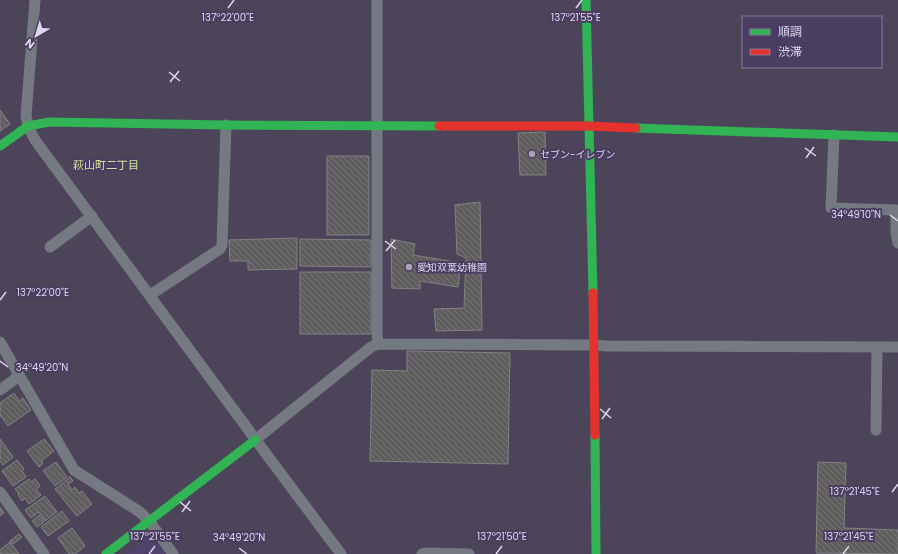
<svg xmlns="http://www.w3.org/2000/svg" width="898" height="554" font-family="Poppins,'Noto Sans JP',sans-serif">
	<defs>
		<pattern id="building-back-hatch" width="6" height="6" patternUnits="userSpaceOnUse"><rect width="6" height="6" fill="#5f5d5d"/><path d="M-1 5l2 2M0 0l6 6M5-1l2 2" fill="none" stroke="#767475"/></pattern>
	</defs>
	<rect width="100%" height="100%" fill="#4c4559"/>
	<!-- built -->
	<path fill="#50426a" d="M 151,534 L 165,554 L 125,554 Z"/>
	<!-- building -->
	<path fill="url(#building-back-hatch)" stroke="#828282" d="M 0,110 L 10,124 L 0,131 Z
		M 545,132 L 546,175 L 520,175 L 518,133 Z
		M 327,156 L 369,156 L 369,235 L 327,235 Z
		M 480,202 L 482,330 L 436,331 L 434,309 L 464,308 L 466,258 L 457,254 L 455,205 Z
		M 297,238 L 297,269 L 248,270 L 248,261 L 230,261 L 229,240 Z
		M 300,239 L 371,240 L 371,267 L 300,266 Z
		M 391,239 L 415,244 L 413,255 L 461,263 L 458,287 L 420,281 L 420,289 L 392,288 Z
		M 300,272 L 371,272 L 371,334 L 300,334 Z
		M 407,351 L 510,353 L 508,464 L 370,461 L 372,370 L 407,371 Z
		M 14,393 L 19,401 L 23,398 L 31,410 L 8,426 L 0,415 L 0,403 Z
		M 0,439 L 13,457 L 3,465 L 0,461 Z
		M 44,439 L 54,451 L 41,461 L 43,463 L 39,467 L 27,451 Z
		M 17,460 L 24,469 L 22,471 L 26,477 L 13,486 L 2,471 Z
		M 56,462 L 67,477 L 55,486 L 43,471 Z
		M 818,462 L 846,463 L 844,528 L 898,530 L 898,554 L 816,553 Z
		M 70,477 L 73,481 L 68,484 L 72,490 L 75,487 L 79,493 L 82,491 L 92,504 L 77,516 L 55,489 Z
		M 29,479 L 31,482 L 35,479 L 40,486 L 36,489 L 41,495 L 29,504 L 25,498 L 22,501 L 18,495 L 19,494 L 15,489 Z
		M 45,496 L 57,512 L 45,521 L 39,512 L 31,518 L 25,510 Z
		M 0,507 L 4,513 L 0,516 Z
		M 62,511 L 69,521 L 48,536 L 41,527 Z
		M 39,515 L 44,522 L 37,527 L 32,521 Z
		M 72,528 L 85,546 L 75,554 L 69,554 L 58,538 Z
		M 19,534 L 22,537 L 13,544 L 10,541 Z
		M 10,542 L 19,554 L 0,554 L 0,550 Z"/>
	<g fill="none" stroke-linecap="round" stroke-linejoin="round">
		<!-- street -->
		<path stroke="#757981" stroke-width="11" d="M 35,0 L 26,116 L 28,126 L 35,140 L 264,451 L 341,554
			M 377,0 L 377,333 L 378,344
			M 834,135 L 831,208 L 896,210 L 896,233 L 898,243
			M 50,247 L 92,216
			M 150,295 L 220,249 L 222,245 L 226,125
			M 0,342 L 74,470 L 140,512 L 150,522 L 173,554
			M 0,390 L 19,376
			M 876,430 L 877,347
			M 255,440 L 371,347 L 378,344 L 594,345 L 607,346 L 898,347
			M 0,492 L 44,554
			M 422,554 L 426,553 L 469,554"/>
		<!-- fast -->
		<path stroke="#30b455" stroke-width="9" d="M 586,0 L 593,293
			M 636,128 L 898,137
			M 0,146 L 28,126 L 49,122 L 226,125 L 439,126
			M 595,435 L 596,554
			M 106,554 L 255,440"/>
		<!-- jam -->
		<path stroke="#e5322d" stroke-width="9" d="M 439,126 L 589,126 L 636,128
			M 593,293 L 595,435"/>
	</g>
	<!-- ticks -->
	<path fill="none" stroke="#ddd7ed" stroke-width="1.5" d="M 228,8 L 234,0M 576,8 L 582,0M 169,72 L 180,81M 170,82 L 179,71M 805,148 L 816,156M 806,158 L 814,147M 890,215 L 898,221M 385,241 L 396,249M 386,251 L 395,240M 0,300 L 6,292M 0,361 L 8,367M 600,409 L 611,418M 602,419 L 610,408M 892,492 L 898,484M 180,502 L 191,511M 182,512 L 190,501M 239,548 L 247,554M 149,554 L 155,546M 496,554 L 502,546M 843,554 L 849,546"/>
	<!-- markers -->
	<g fill="#aaa4b9" stroke="#493d61" stroke-width="1.5">
		<circle cx="532" cy="154" r="4"/>
		<circle cx="409" cy="267" r="4"/>
	</g>
	<g text-anchor="middle" dominant-baseline="central" stroke-width="4" stroke-linejoin="round" paint-order="stroke">
		<!-- poi labels -->
		<g font-size="10" fill="#ddd7ed" stroke="#493d61" text-anchor="start">
			<text x="540" y="154">セブン-イレブン</text>
			<text x="417" y="267">愛知双葉幼稚園</text>
		</g>
		<!-- neighbourhood labels -->
		<g font-size="11" fill="#d2e397" stroke="#493d61">
			<text x="106" y="165">萩山町二丁目</text>
		</g>
	</g>
	<g font-size="10" text-anchor="middle" fill="#ddd7ed" stroke="#493d61" stroke-width="4" stroke-linejoin="round" paint-order="stroke">
		<text x="228" y="21">137°22'00"E</text>
		<text x="576" y="21">137°21'55"E</text>
		<text x="856" y="218">34°49'10"N</text>
		<text x="43" y="296">137°22'00"E</text>
		<text x="42" y="371">34°49'20"N</text>
		<text x="855" y="495">137°21'45"E</text>
		<text x="155" y="540">137°21'55"E</text>
		<text x="502" y="540">137°21'50"E</text>
		<text x="849" y="540">137°21'45"E</text>
		<text x="239" y="541">34°49'20"N</text>
	</g>
	<!-- legend -->
	<rect x="742" y="16" width="140" height="52" fill="#493d61" stroke="#847b99"/>
	<rect x="750" y="29" width="20" height="6" fill="#30b455" stroke="#847b99"/>
	<text x="778" y="36" font-size="12" fill="#ddd7ed">順調</text>
	<rect x="750" y="49" width="20" height="6" fill="#e5322d" stroke="#847b99"/>
	<text x="778" y="56" font-size="12" fill="#ddd7ed">渋滞</text>
	<!-- north arrow -->
	<g transform="translate(36 36) rotate(218)" stroke="#493d61" stroke-width="3" paint-order="stroke">
	<path d="M0-3L7 15L0 10L-7 15Z" fill="#ddd7ed"/>
	<text y="-6" font-size="11" font-weight="bold" text-anchor="middle" fill="#ddd7ed">N</text>
	</g>
</svg>
